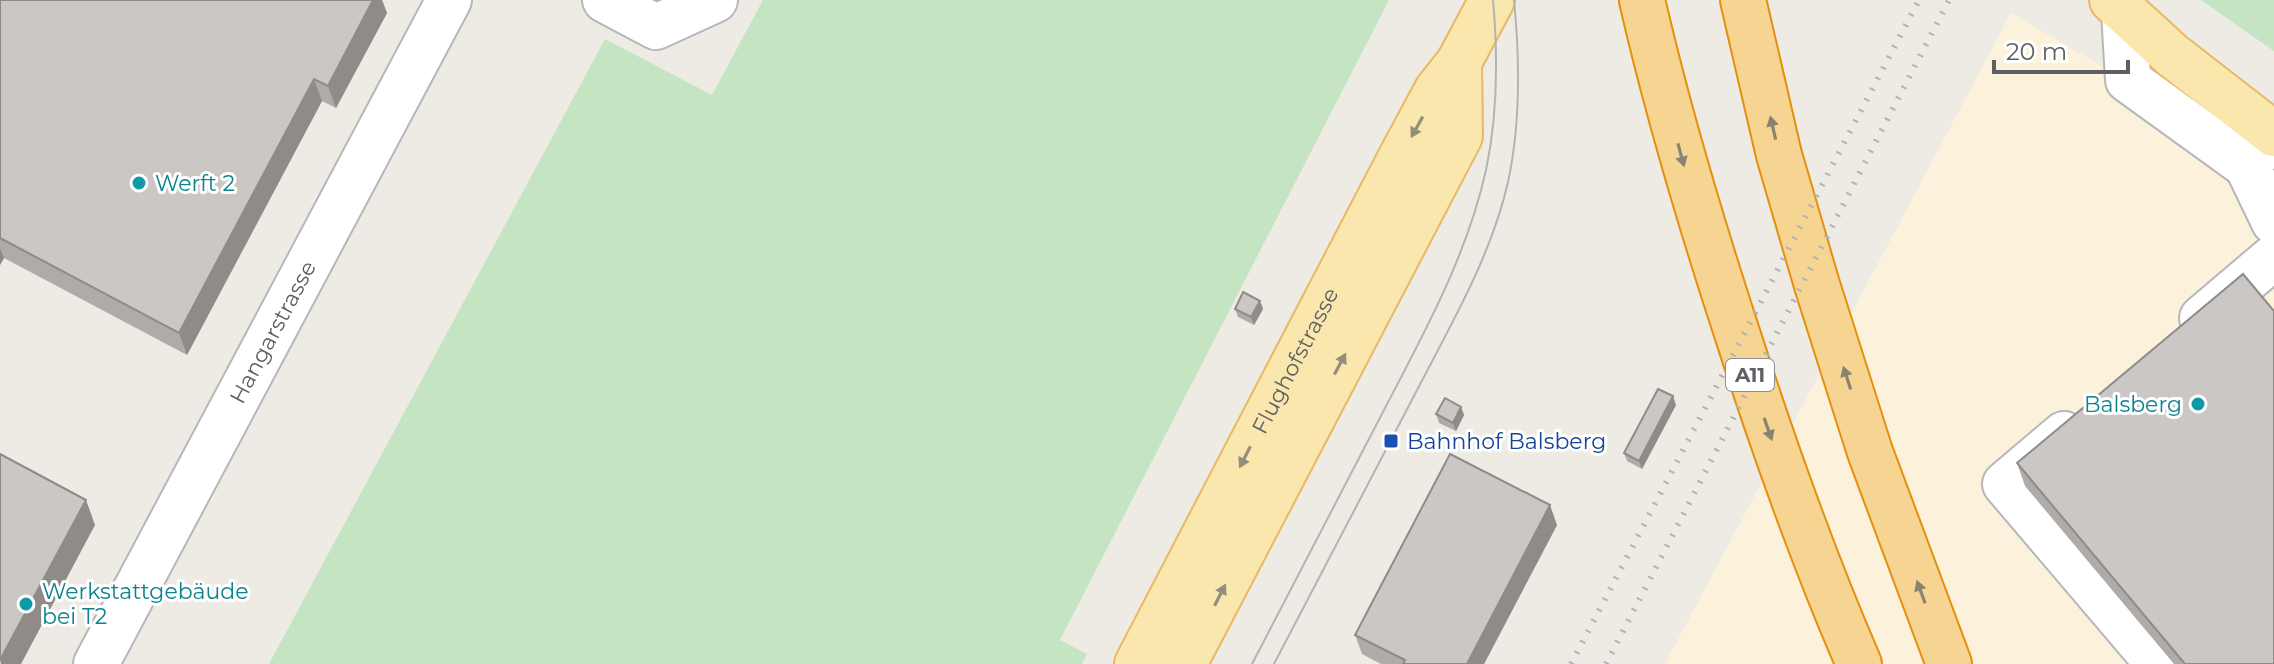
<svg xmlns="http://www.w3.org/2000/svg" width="2274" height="664" font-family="Montserrat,sans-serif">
	<rect width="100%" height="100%" fill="#eeebe4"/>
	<!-- commercial -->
	<path fill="#fcf1db" d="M 2011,13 L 2274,167 L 2274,664 L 1665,664 Z"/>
	<!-- green -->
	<path fill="#c5e4c2" d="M 763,0 L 1389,0 L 1060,640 L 1087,654 L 1082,664 L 269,664 L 605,39 L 712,95 Z
		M 2201,0 L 2274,0 L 2274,51 Z"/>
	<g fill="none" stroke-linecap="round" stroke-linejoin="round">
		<!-- minor casing -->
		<g stroke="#b5b7ba" stroke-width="48">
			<g id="minor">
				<path d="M 605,0 L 656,27 L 715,0"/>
				<path d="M 2124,11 L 2128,80 L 2247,166 L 2274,134"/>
				<path d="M 2247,166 L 2274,222"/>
				<path d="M 2202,318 L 2274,257"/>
				<path d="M 2064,434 L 2005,484 L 2158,664"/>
				<path id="s1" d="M 96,664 L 449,0"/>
			</g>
		</g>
		<!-- major casing -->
		<g stroke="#e9b862" stroke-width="48">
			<g id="major">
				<path d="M 2112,0 L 2172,55 L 2274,134"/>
				<path id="s2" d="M 1137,664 L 1402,155 L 1437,90 L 1459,62 L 1492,0"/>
				<path d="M 1184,664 L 1460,136 L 1459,62"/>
			</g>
		</g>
		<!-- highway casing -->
		<g stroke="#e4900e" stroke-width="48">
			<path id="highway" d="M 1642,0 C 1668,113 1701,223 1737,333 C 1773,445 1812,556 1859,664
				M 1743,0 L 1779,155 L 1817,285 L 1870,452 L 1949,664"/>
		</g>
		<!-- minor -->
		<use href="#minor" stroke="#fff" stroke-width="44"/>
		<!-- major -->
		<use href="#major" stroke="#fae7ad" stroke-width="44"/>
		<!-- highway -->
		<use href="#highway" stroke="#f6d593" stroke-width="44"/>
		<!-- tram -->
		<path stroke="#b2b3b4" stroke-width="2" d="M 1252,664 C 1296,579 1340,495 1384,410 C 1424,333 1467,256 1486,170 C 1498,114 1498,56 1493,0
			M 1274,664 C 1321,574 1368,484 1415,394 C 1450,326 1491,257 1508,182 C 1521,122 1520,61 1514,0"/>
		<!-- rail -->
		<path stroke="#b2b3b4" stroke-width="6" stroke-dasharray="2 10" stroke-linecap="butt" d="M 1571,664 L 1919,0
			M 1606,664 L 1949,0"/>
	</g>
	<!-- wall -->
	<path fill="#afaba9" d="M 0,0 L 382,0 L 387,13 L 336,108 L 322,101 L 187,355 L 4,258 L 0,265 Z
		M 1260,301 L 1263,309 L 1254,325 L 1238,317 L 1235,309 Z
		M 1676,405 L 1642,469 L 1627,461 L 1624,453 Z
		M 1461,407 L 1464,415 L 1456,431 L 1439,423 L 1436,414 Z
		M 2017,463 L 2274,664 L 2174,664 L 2025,486 Z
		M 1557,525 L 1484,664 L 1381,664 L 1362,654 L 1355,635 Z"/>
	<!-- shaded-wall -->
	<path fill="#8e8b89" d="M 371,0 L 382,0 L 387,13 L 336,108 L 328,86 Z
		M 314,79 L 322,101 L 187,355 L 179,333 Z
		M 0,248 L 4,258 L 0,265 Z
		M 1260,301 L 1263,309 L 1254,325 L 1251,317 Z
		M 1673,396 L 1676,405 L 1642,469 L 1639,461 Z
		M 1461,407 L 1464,415 L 1456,431 L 1453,423 Z
		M 86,500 L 95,525 L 21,664 L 1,664 L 0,660 Z
		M 1550,505 L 1557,525 L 1484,664 L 1467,664 Z"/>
	<!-- building -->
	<path fill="#cbc7c4" stroke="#8e8b89" stroke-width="2" d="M 0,0 L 373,0 L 328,86 L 314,79 L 179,333 L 0,238 Z
		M 2243,274 L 2274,311 L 2274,664 L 2185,664 L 2017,463 Z
		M 1243,292 L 1260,301 L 1251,317 L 1235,309 Z
		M 1658,389 L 1673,396 L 1639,461 L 1624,453 Z
		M 1445,398 L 1461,407 L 1453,423 L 1436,414 Z
		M 0,454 L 86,500 L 0,660 Z
		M 1450,454 L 1550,505 L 1467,664 L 1403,664 L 1405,660 L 1355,635 Z"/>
	<!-- one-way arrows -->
	<defs><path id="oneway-solid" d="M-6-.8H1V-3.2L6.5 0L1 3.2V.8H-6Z" transform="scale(2)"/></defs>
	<g fill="#938f7e">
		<use href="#oneway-solid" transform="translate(1417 127) rotate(119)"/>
		<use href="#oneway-solid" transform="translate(1340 364) rotate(-62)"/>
		<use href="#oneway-solid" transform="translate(1245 457) rotate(117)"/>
		<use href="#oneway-solid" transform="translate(1220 595) rotate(-63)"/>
	</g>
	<g fill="#8a8372">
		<use href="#oneway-solid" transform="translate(1773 128) rotate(-103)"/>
		<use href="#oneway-solid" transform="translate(1681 155) rotate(75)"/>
		<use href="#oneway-solid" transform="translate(1847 378) rotate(-108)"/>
		<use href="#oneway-solid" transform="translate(1768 429) rotate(71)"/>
		<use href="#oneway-solid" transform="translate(1921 592) rotate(-110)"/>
	</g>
	<!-- markers -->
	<g fill="#0f9aa8" stroke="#fff" stroke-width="3">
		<circle cx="139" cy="183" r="8"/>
		<circle cx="2198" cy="404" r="8"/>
		<circle cx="26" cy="604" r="8"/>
	</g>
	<rect fill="#1a4fb4" stroke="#fff" stroke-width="3" x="1383" y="433" width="16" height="16" rx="4"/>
	<g text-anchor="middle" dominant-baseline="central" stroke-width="6" stroke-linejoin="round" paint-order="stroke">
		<!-- shield labels -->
		<rect fill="#fff" stroke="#8d9092" stroke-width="2" x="1726" y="359" width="48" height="32" rx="6"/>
		<g font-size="20" font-weight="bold" fill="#5c6064">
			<text x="1750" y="375">A11</text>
		</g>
		<!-- culture labels -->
		<g font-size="22" fill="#0d838f" stroke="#fff" text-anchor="start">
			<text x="155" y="183">Werft 2</text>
			<text x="2182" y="404" text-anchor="end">Balsberg</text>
			<text x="42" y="591">Werkstattgebäude<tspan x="42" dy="25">bei T2</tspan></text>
		</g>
		<!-- street labels -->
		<g font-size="22" fill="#5c6064" stroke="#fff">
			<text stroke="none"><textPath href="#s1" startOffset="376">Hangarstrasse</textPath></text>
			<text stroke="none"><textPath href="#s2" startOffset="342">Flughofstrasse</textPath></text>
		</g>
		<!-- transit labels -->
		<g font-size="22" fill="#164399" stroke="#fff" text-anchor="start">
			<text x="1407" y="441">Bahnhof Balsberg</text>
		</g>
	</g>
	<!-- scale -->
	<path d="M1994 60v12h134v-12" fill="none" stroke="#5c6064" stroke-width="4"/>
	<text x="2006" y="60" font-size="24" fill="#5c6064" stroke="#ffffff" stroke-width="6" paint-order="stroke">20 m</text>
</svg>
